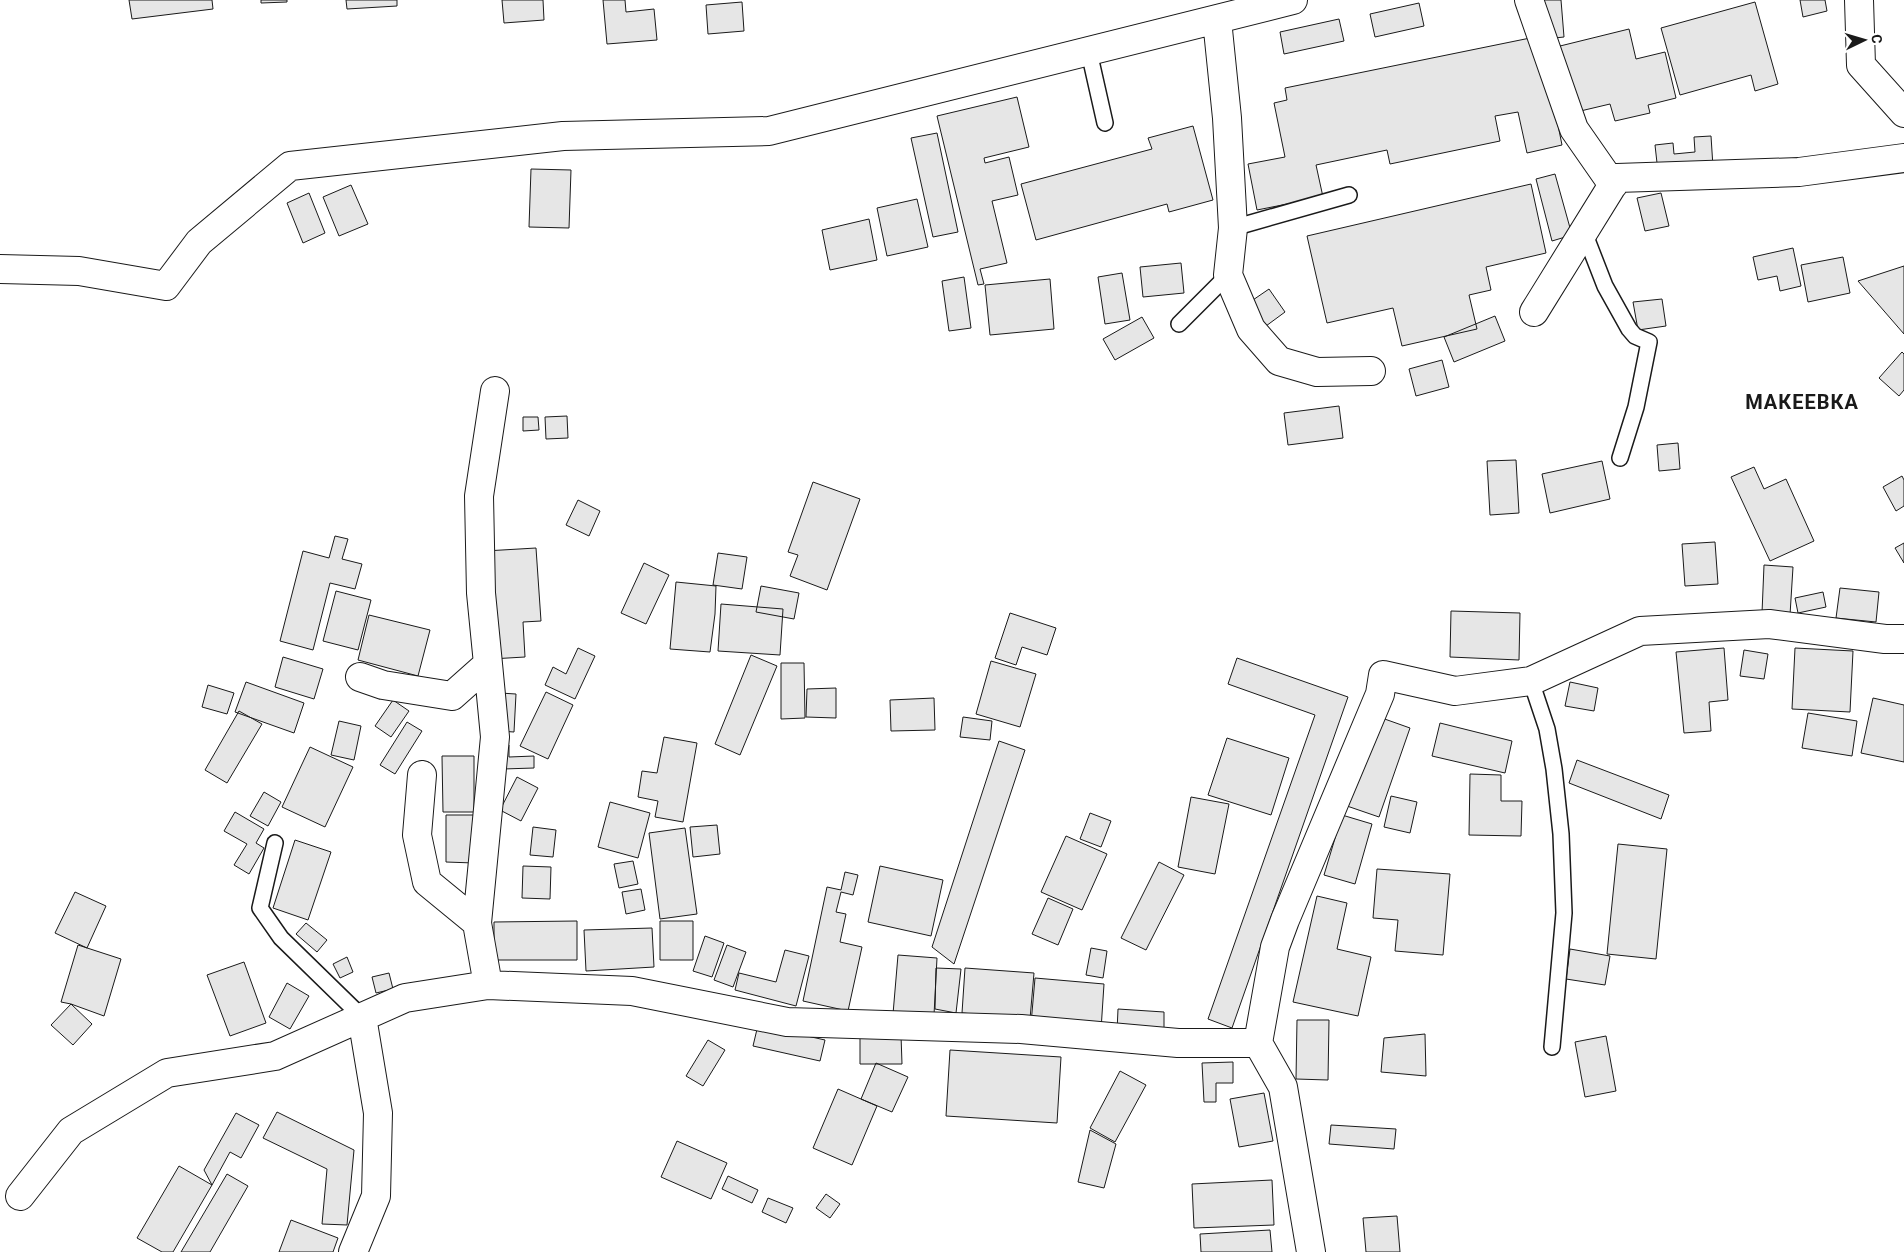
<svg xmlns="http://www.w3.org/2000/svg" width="1904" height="1252" font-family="Roboto,sans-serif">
	<rect width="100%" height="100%" fill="#fff"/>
	<!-- building -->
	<path fill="#e6e6e6" stroke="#1a1a1a" d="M 129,0 L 212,0 L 213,9 L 132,19 Z
		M 261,0 L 287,0 L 287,2 L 261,3 Z
		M 346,0 L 397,0 L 397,6 L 347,9 Z
		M 502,0 L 543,0 L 544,20 L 504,23 Z
		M 603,0 L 625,0 L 626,12 L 654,9 L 657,40 L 607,44 Z
		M 1542,0 L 1561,0 L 1564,37 L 1545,39 Z
		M 1800,0 L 1825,0 L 1827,11 L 1803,17 Z
		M 742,2 L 744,31 L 708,34 L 706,5 Z
		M 1755,2 L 1778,84 L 1755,91 L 1751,75 L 1680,95 L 1661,28 Z
		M 1419,3 L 1424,26 L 1375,37 L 1370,14 Z
		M 1339,19 L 1344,41 L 1284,54 L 1280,32 Z
		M 1629,29 L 1636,59 L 1665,52 L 1676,98 L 1648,105 L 1650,113 L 1615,121 L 1610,104 L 1572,113 L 1556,47 Z
		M 1540,36 L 1562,145 L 1527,153 L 1518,112 L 1495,116 L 1500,141 L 1390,164 L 1387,150 L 1316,165 L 1323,197 L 1257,210 L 1248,164 L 1285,157 L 1274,103 L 1287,100 L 1285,88 Z
		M 1017,97 L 1029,147 L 984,158 L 985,163 L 1009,157 L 1018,195 L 992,201 L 1007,263 L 980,269 L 984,284 L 978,285 L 937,116 Z
		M 1193,126 L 1213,200 L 1169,212 L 1167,204 L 1036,240 L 1021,184 L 1152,149 L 1148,138 Z
		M 937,133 L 958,232 L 933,237 L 911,138 Z
		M 1711,136 L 1713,167 L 1658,172 L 1655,145 L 1673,143 L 1674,154 L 1695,152 L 1694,137 Z
		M 531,169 L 571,170 L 569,228 L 529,227 Z
		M 1555,174 L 1572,235 L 1552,241 L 1536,179 Z
		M 1531,184 L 1546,253 L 1486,267 L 1491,290 L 1469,295 L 1477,329 L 1402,346 L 1393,308 L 1327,323 L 1307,236 Z
		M 351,185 L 368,224 L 339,236 L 323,197 Z
		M 309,193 L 325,233 L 303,243 L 287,203 Z
		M 1661,193 L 1669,226 L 1645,231 L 1637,198 Z
		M 917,199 L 928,247 L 887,256 L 877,208 Z
		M 869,219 L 877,260 L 830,270 L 822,230 Z
		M 1793,248 L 1801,286 L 1780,291 L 1777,276 L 1758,280 L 1753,257 Z
		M 1843,257 L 1850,293 L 1808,302 L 1801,265 Z
		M 1181,263 L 1184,293 L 1143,297 L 1140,267 Z
		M 1904,266 L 1904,334 L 1858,281 Z
		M 1122,273 L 1130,320 L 1105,324 L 1098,277 Z
		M 964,277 L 971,328 L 949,331 L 942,281 Z
		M 1050,279 L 1054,329 L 990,335 L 985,285 Z
		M 1269,289 L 1285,312 L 1266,326 L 1250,302 Z
		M 1662,299 L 1666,326 L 1638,330 L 1633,302 Z
		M 1495,316 L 1505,341 L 1454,362 L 1444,337 Z
		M 1142,317 L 1154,338 L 1115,360 L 1103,339 Z
		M 1902,352 L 1904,354 L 1904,390 L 1899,396 L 1879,378 Z
		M 1442,360 L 1449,387 L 1416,396 L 1409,369 Z
		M 1339,406 L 1343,438 L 1288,445 L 1284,413 Z
		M 567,416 L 568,438 L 546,439 L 545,417 Z
		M 523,417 L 538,417 L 539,430 L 523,431 Z
		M 1678,443 L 1680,469 L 1659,471 L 1657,445 Z
		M 1516,460 L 1519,513 L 1490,515 L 1487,461 Z
		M 1602,461 L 1610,499 L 1550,513 L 1542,474 Z
		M 1754,467 L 1764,489 L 1786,479 L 1814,541 L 1770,561 L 1731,477 Z
		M 1902,476 L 1904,480 L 1904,506 L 1896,511 L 1883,487 Z
		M 813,482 L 860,499 L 827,590 L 790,576 L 798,555 L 788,552 Z
		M 578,500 L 600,511 L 589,536 L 566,525 Z
		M 335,536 L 348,539 L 342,559 L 362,564 L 355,589 L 330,583 L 313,650 L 280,641 L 303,551 L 329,558 Z
		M 1715,542 L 1718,584 L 1685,586 L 1682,544 Z
		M 1904,543 L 1904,563 L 1895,548 Z
		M 536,548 L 541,621 L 523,622 L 525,657 L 491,659 L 485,551 Z
		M 718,553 L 747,557 L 742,589 L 713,585 Z
		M 644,563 L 669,575 L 646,624 L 621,613 Z
		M 1764,565 L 1793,567 L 1790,615 L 1762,613 Z
		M 676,582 L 716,586 L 715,614 L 710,652 L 670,649 Z
		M 761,586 L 799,593 L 794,619 L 756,612 Z
		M 1840,588 L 1879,592 L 1876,622 L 1836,618 Z
		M 336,591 L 371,600 L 358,650 L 323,641 Z
		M 1823,592 L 1826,607 L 1798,613 L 1795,598 Z
		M 721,604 L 783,609 L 780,655 L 718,651 Z
		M 1451,611 L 1520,613 L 1519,660 L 1450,657 Z
		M 1010,613 L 1056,628 L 1047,655 L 1022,647 L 1016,665 L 995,658 Z
		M 369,615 L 430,630 L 418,676 L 358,660 Z
		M 578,648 L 595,656 L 575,699 L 545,685 L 553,667 L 566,674 Z
		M 1724,648 L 1728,700 L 1709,702 L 1711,731 L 1684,733 L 1676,652 Z
		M 1795,648 L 1853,651 L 1850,712 L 1792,709 Z
		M 1744,650 L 1768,654 L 1764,679 L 1740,676 Z
		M 751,655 L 777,666 L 740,755 L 715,744 Z
		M 283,657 L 323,669 L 314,699 L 275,687 Z
		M 1237,658 L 1348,697 L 1232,1028 L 1208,1019 L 1315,715 L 1228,684 Z
		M 991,661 L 1036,674 L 1020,727 L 976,714 Z
		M 781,663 L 804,663 L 805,718 L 781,719 Z
		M 246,682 L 304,703 L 294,733 L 235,712 Z
		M 1570,682 L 1598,688 L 1594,711 L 1565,706 Z
		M 208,685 L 234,693 L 227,714 L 202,707 Z
		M 836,688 L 836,718 L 806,717 L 807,689 Z
		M 546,692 L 573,705 L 548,759 L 520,746 Z
		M 500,693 L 516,694 L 514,732 L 499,731 Z
		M 934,698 L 935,730 L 891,731 L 890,700 Z
		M 1873,698 L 1904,705 L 1904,762 L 1861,753 Z
		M 393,700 L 409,711 L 391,737 L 375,726 Z
		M 239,711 L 262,724 L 227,783 L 205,770 Z
		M 1808,713 L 1857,721 L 1852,756 L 1802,748 Z
		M 963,717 L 992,721 L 990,740 L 960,737 Z
		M 1379,717 L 1410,728 L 1379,817 L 1347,806 Z
		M 339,721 L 361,726 L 354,760 L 331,755 Z
		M 407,722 L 422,731 L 395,774 L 380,765 Z
		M 1440,723 L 1512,741 L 1505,773 L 1432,756 Z
		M 664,737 L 697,743 L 683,822 L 655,817 L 658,801 L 638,797 L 642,771 L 657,773 Z
		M 1227,738 L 1289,758 L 1271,815 L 1208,795 Z
		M 999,741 L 1025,750 L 954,964 L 932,947 Z
		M 502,745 L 509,745 L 509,757 L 534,756 L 534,768 L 503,769 Z
		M 310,747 L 353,767 L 325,827 L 282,807 Z
		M 442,756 L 474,756 L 474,812 L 443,812 Z
		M 1577,760 L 1669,795 L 1661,819 L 1569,783 Z
		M 1470,774 L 1501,775 L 1501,801 L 1522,801 L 1521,836 L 1469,835 Z
		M 517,777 L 538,788 L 521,821 L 500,810 Z
		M 264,792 L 281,802 L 268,826 L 250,816 Z
		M 1391,796 L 1417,802 L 1410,833 L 1384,827 Z
		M 1191,797 L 1229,804 L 1215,874 L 1178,867 Z
		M 610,802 L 650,813 L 638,858 L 598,847 Z
		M 235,812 L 264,829 L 256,843 L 264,848 L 249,874 L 234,865 L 247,844 L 224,831 Z
		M 1090,813 L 1111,821 L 1101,847 L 1080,839 Z
		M 446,815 L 474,815 L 474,863 L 446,862 Z
		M 1342,815 L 1372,824 L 1355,884 L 1324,875 Z
		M 717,825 L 720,854 L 693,857 L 690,827 Z
		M 533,827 L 556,830 L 553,857 L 530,855 Z
		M 685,828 L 697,914 L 660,919 L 649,833 Z
		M 1066,836 L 1107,854 L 1082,910 L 1041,892 Z
		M 295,840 L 331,852 L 308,920 L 273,908 Z
		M 1618,844 L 1667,849 L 1656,959 L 1607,954 Z
		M 633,861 L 638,884 L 619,888 L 614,864 Z
		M 1159,862 L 1184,875 L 1146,950 L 1121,938 Z
		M 523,866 L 551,867 L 550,899 L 522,898 Z
		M 880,866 L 943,880 L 931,936 L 868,922 Z
		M 1377,869 L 1450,874 L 1443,955 L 1395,951 L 1398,920 L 1373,918 Z
		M 845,872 L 858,875 L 853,895 L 841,892 L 836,912 L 846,914 L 840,942 L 862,947 L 848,1011 L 803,1001 L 827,887 L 841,890 Z
		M 641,889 L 645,910 L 626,914 L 622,892 Z
		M 75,892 L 106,906 L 87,948 L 55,933 Z
		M 1317,896 L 1347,903 L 1337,949 L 1371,957 L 1358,1016 L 1293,1002 Z
		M 1048,898 L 1073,909 L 1058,945 L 1032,934 Z
		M 577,921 L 577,960 L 494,960 L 494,922 Z
		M 660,921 L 693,921 L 693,960 L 660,960 Z
		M 306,923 L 327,940 L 317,952 L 296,934 Z
		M 652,928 L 654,967 L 586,971 L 584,930 Z
		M 705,936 L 724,943 L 712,977 L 693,971 Z
		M 78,945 L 121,959 L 104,1016 L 71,1004 L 61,1002 Z
		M 727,945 L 746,952 L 733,987 L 714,980 Z
		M 1091,948 L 1107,951 L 1103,978 L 1086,975 Z
		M 1570,949 L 1610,956 L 1605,985 L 1566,979 Z
		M 785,950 L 809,956 L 796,1006 L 735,990 L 739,973 L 776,982 Z
		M 898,955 L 937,958 L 934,1015 L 893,1014 Z
		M 347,957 L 353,972 L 340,978 L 333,964 Z
		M 244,962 L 266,1023 L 230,1036 L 207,975 Z
		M 936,968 L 961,969 L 956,1013 L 935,1009 Z
		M 965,968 L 1034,973 L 1030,1019 L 962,1013 Z
		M 389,973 L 393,989 L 376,993 L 372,977 Z
		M 1035,978 L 1104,984 L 1101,1030 L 1031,1024 Z
		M 287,983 L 309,996 L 290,1029 L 269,1017 Z
		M 71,1004 L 92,1024 L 73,1045 L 51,1025 Z
		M 1118,1009 L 1164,1012 L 1164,1034 L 1117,1032 Z
		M 1297,1020 L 1329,1020 L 1328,1080 L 1296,1079 Z
		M 758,1025 L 825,1040 L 820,1061 L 753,1046 Z
		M 1425,1034 L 1426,1076 L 1381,1072 L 1384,1038 Z
		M 860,1035 L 901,1035 L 902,1064 L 860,1064 Z
		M 1606,1036 L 1616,1091 L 1585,1097 L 1575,1042 Z
		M 708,1040 L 725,1050 L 703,1086 L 686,1076 Z
		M 950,1050 L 1061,1057 L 1057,1123 L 946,1116 Z
		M 1233,1062 L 1233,1083 L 1216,1083 L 1216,1102 L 1204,1102 L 1202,1063 Z
		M 876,1063 L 908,1077 L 892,1112 L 861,1099 Z
		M 1120,1071 L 1146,1085 L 1115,1142 L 1090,1128 Z
		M 838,1089 L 877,1106 L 852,1165 L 813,1148 Z
		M 1264,1093 L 1273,1141 L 1239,1147 L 1230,1099 Z
		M 277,1112 L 354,1150 L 347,1225 L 322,1224 L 327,1169 L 263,1138 Z
		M 236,1113 L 259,1125 L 241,1158 L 230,1152 L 212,1185 L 204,1170 Z
		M 1331,1125 L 1396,1129 L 1394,1149 L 1329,1144 Z
		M 1090,1130 L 1116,1144 L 1104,1188 L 1078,1182 Z
		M 677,1141 L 727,1163 L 711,1199 L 661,1177 Z
		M 179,1166 L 212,1185 L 173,1252 L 162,1252 L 137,1238 Z
		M 227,1174 L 248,1186 L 210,1252 L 181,1252 Z
		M 728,1176 L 758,1190 L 752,1203 L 722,1189 Z
		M 1272,1180 L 1274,1225 L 1194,1228 L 1192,1184 Z
		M 826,1194 L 840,1204 L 830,1218 L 816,1208 Z
		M 768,1198 L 793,1208 L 786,1223 L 762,1212 Z
		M 1397,1216 L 1400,1252 L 1366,1252 L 1363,1218 Z
		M 291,1220 L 338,1238 L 333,1252 L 279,1252 Z
		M 1270,1230 L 1272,1252 L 1201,1252 L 1200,1234 Z"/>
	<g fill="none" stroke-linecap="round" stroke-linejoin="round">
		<!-- service casing -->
		<g stroke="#1a1a1a" stroke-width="18">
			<path id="service" d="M 1089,52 L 1105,123
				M 1233,228 L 1349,195
				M 1584,232 L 1605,286 L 1629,329 L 1635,336 L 1649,342 L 1636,407 L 1620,458
				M 1179,324 L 1228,275
				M 1531,681 L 1547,729 L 1554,769 L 1561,834 L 1564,913 L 1552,1047
				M 275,843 L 260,908 L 281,938 L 362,1017"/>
		</g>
		<!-- minor casing -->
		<g stroke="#1a1a1a" stroke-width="30">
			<path id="minor" d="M 1529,0 L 1574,129 L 1613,185
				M 1859,0 L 1861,65 L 1904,113
				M 1217,20 L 1227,118 L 1233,228 L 1228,275 L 1251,329 L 1279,361 L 1317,372 L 1371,371
				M 0,269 L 79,271 L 166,286 L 199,242 L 290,166 L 563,136 L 769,131 L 1293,0
				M 1534,312 L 1617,178 L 1799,172 L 1904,158
				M 488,664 L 481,593 L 479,496 L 495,391
				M 360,677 L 383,685 L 452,696 L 488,664 L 495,737 L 477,923 L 488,985
				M 422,775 L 417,835 L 427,882 L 477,923
				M 20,1196 L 71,1131 L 167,1073 L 275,1056 L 405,998 L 488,985 L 632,991 L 787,1022 L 1021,1029 L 1178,1043 L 1258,1043
				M 353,1252 L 376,1196 L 378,1113 L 362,1017
				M 1311,1252 L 1283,1087 L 1258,1043 L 1275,947 L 1285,920 L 1380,694 L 1383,675 L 1455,691 L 1531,681 L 1640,631 L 1769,624 L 1885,639 L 1904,639"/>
		</g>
		<!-- service -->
		<use href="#service" stroke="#fff" stroke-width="15"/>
		<!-- minor -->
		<use href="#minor" stroke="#fff" stroke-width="28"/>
	</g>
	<g text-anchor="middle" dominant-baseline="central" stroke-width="4" stroke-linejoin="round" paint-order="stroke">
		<!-- district labels -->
		<g font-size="20" font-weight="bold" letter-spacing="1" fill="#1a1a1a" stroke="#fff">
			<text x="1802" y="402">МАКЕЕВКА</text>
		</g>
	</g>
	<!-- north arrow -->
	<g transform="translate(1864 40) rotate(85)" stroke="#ffffff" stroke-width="4" paint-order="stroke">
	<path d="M0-4L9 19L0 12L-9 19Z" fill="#1a1a1a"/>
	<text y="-8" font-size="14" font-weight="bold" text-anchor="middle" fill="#1a1a1a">С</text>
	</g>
</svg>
